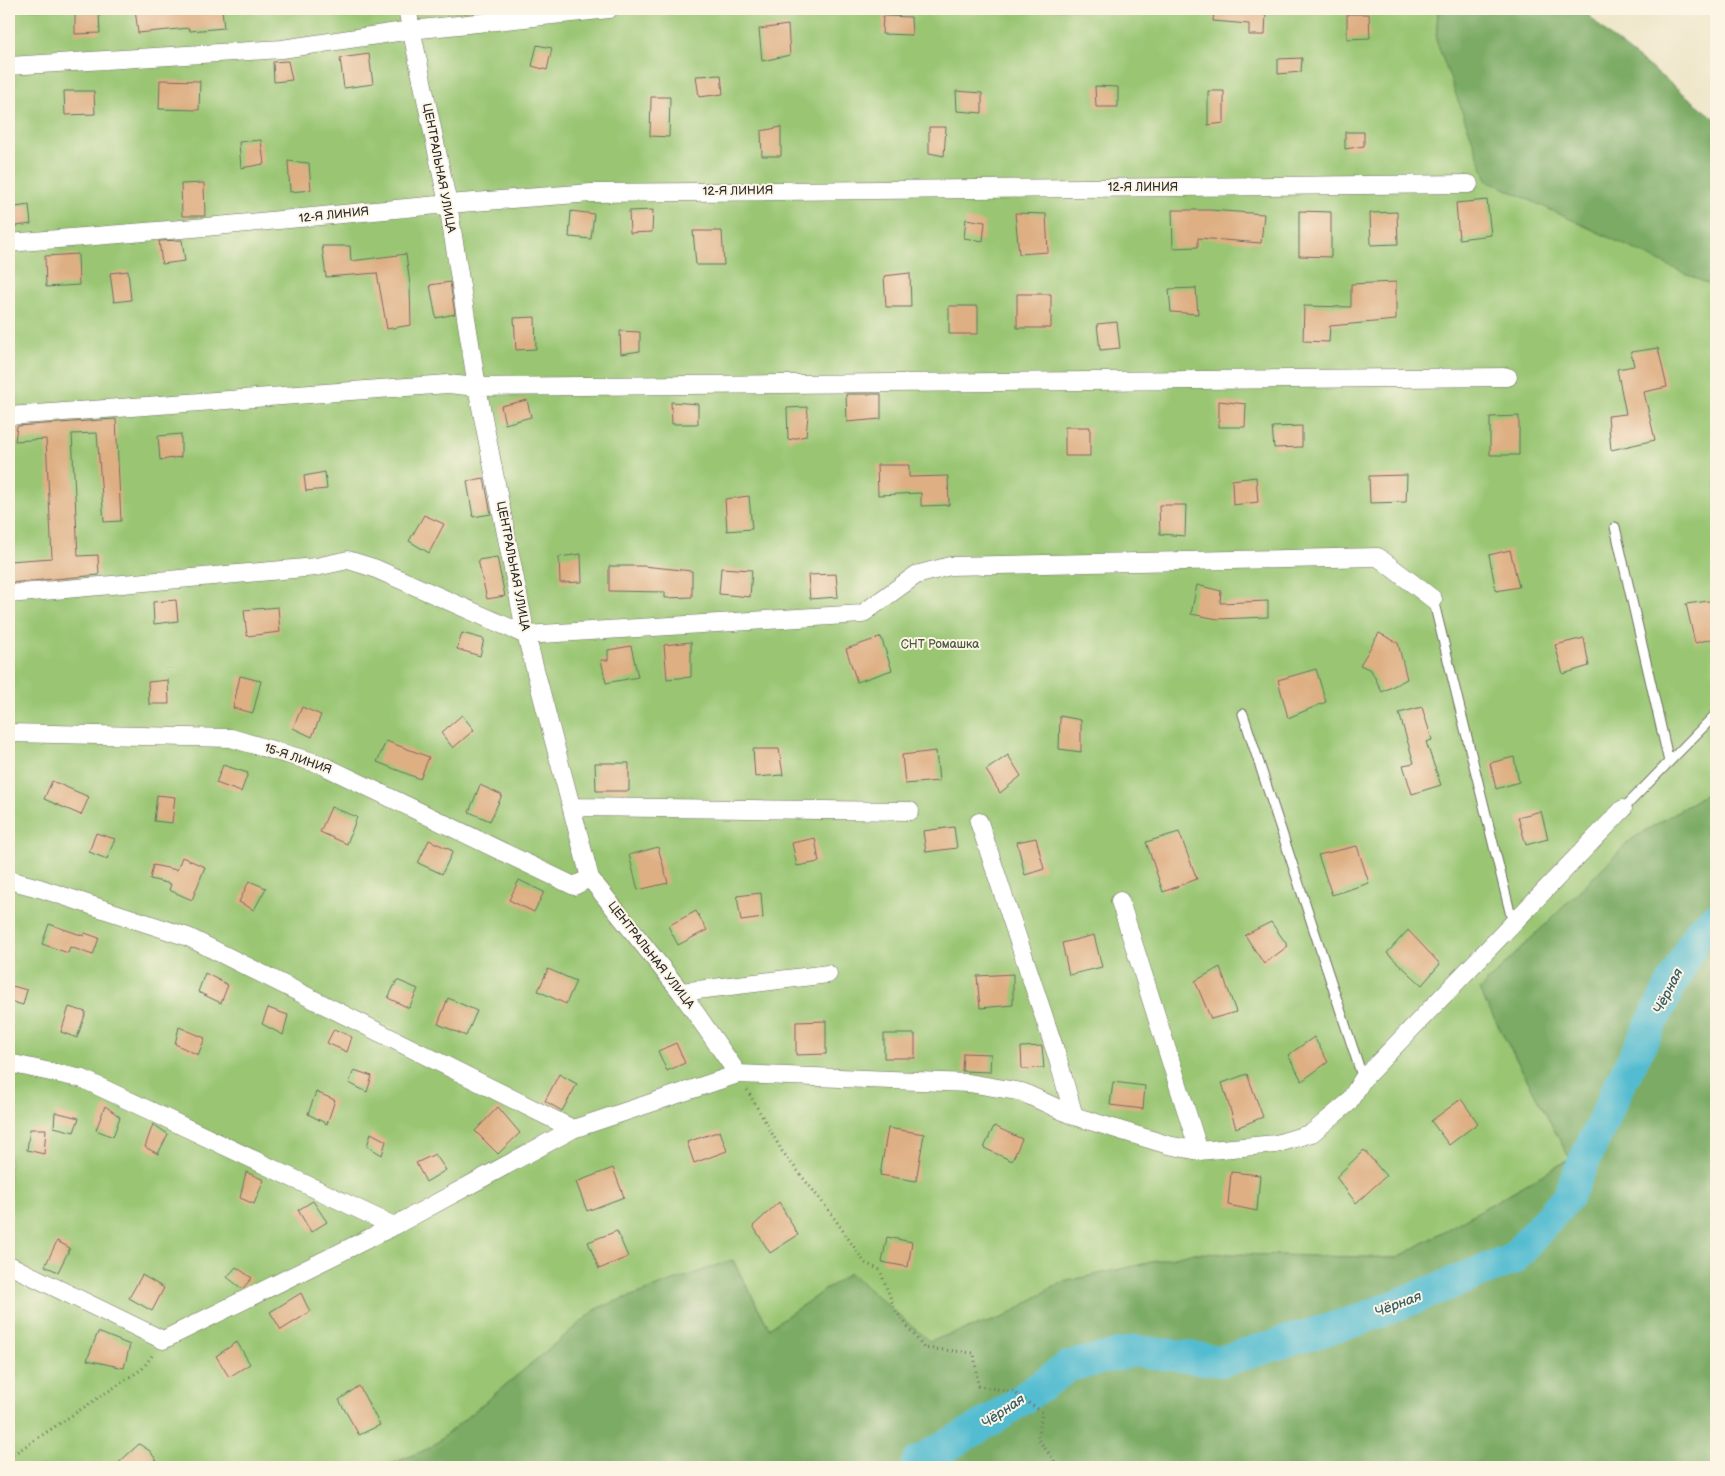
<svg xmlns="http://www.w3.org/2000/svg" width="1725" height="1476" font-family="'Balsamiq Sans',sans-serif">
	<rect width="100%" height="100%" fill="#fcf5e5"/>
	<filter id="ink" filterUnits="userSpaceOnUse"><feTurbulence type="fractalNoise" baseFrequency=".02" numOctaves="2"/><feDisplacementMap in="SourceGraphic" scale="10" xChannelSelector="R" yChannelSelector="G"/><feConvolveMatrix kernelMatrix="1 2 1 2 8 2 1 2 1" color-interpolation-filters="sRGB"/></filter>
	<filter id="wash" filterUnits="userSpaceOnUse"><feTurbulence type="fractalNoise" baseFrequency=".0096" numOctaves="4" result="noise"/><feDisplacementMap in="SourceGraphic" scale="20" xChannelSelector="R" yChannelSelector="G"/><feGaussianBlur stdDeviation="1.12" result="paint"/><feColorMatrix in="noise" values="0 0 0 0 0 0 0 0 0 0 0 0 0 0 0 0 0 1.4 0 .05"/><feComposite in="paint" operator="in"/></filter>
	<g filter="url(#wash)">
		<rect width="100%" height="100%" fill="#efe7ca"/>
		<!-- green -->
		<path fill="#9ac673" stroke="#62784f" d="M 9,9 L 1438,9 L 1436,40 L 1716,288 L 1716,788 L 1632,839 L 1479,990 L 1570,1159 L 1397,1258 L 1192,1253 L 1059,1283 L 1005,1317 L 929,1342 L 850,1273 L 769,1328 L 733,1260 L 598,1308 L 430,1448 L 384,1467 L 9,1467 Z"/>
		<!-- forest -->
		<path fill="#7bab65" stroke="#536b48" d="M 1438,9 L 1582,9 L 1612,38 L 1716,119 L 1716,288 L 1487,180 L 1436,40 Z
			M 1716,788 L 1716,1467 L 384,1467 L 430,1448 L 598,1308 L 732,1260 L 769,1328 L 850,1273 L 929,1341 L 1005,1317 L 1059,1283 L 1192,1253 L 1397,1258 L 1570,1159 L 1479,990 L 1632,839 Z"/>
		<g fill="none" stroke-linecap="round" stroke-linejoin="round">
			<!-- river -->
			<path stroke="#53bcd0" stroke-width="32" d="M 916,1467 L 918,1462 L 994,1419 L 1069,1366 L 1136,1351 L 1222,1361 L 1359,1320 L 1513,1259 L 1568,1196 L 1617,1090 L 1698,933 L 1716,918"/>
		</g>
		<g id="blocks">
			<!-- building -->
			<path fill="#deaf83" d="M 135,9 L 168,9 L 169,11 L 222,9 L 224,28 L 190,31 L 189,28 L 138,33 Z
				M 1214,9 L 1266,11 L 1265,35 L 1249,35 L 1249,24 L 1213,21 Z
				M 99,13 L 100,33 L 75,34 L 75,14 Z
				M 1347,14 L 1369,14 L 1370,38 L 1347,39 Z
				M 883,16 L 911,17 L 912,35 L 882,34 Z
				M 788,25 L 790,55 L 762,61 L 759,29 Z
				M 537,45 L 552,48 L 547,70 L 532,66 Z
				M 369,54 L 373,84 L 344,88 L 340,58 Z
				M 1302,58 L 1301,72 L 1278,74 L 1278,59 Z
				M 288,61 L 292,80 L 274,82 L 273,62 Z
				M 721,75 L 723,94 L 699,97 L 696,76 Z
				M 160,80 L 200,81 L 199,110 L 159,109 Z
				M 1095,86 L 1118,87 L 1118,107 L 1096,107 Z
				M 64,91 L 94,91 L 95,114 L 65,115 Z
				M 956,91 L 982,93 L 982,113 L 957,111 Z
				M 1208,91 L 1224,91 L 1224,123 L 1208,125 Z
				M 651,97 L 670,97 L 669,137 L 650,136 Z
				M 781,127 L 781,156 L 762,156 L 761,131 Z
				M 929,127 L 946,127 L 944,156 L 929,153 Z
				M 1345,132 L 1364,132 L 1364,146 L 1345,149 Z
				M 261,140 L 264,164 L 241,168 L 239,142 Z
				M 288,161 L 309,163 L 311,190 L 290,192 Z
				M 204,183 L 205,216 L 182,216 L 181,184 Z
				M 1487,200 L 1491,235 L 1459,239 L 1456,203 Z
				M 29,205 L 31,224 L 9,227 L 9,208 Z
				M 653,210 L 652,232 L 630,233 L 629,211 Z
				M 1172,210 L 1210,210 L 1264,214 L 1261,243 L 1198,238 L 1198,247 L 1173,248 Z
				M 571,211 L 594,214 L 591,239 L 569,237 Z
				M 1299,211 L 1331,212 L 1331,257 L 1299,256 Z
				M 1397,212 L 1398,244 L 1371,245 L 1370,213 Z
				M 1015,213 L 1046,214 L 1048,252 L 1019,254 Z
				M 966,219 L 985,222 L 983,241 L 964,238 Z
				M 693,231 L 722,231 L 724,265 L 696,265 Z
				M 182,240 L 185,261 L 162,264 L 159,241 Z
				M 322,246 L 350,246 L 351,261 L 406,254 L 410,285 L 411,325 L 387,329 L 377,273 L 326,277 Z
				M 78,254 L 79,285 L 46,287 L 45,256 Z
				M 128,271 L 131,300 L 114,302 L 110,273 Z
				M 910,273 L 911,307 L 886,307 L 884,276 Z
				M 450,282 L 455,314 L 436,318 L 430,285 Z
				M 1396,282 L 1396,320 L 1330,326 L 1329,342 L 1303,341 L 1304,306 L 1351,307 L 1351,284 Z
				M 1196,288 L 1198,314 L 1171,312 L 1169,289 Z
				M 1017,294 L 1051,294 L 1051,328 L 1017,328 Z
				M 949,306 L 978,306 L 978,334 L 949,334 Z
				M 535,317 L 536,349 L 516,350 L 514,318 Z
				M 1117,322 L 1120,348 L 1100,350 L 1097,324 Z
				M 620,331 L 640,332 L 640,351 L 621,354 Z
				M 1658,348 L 1667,387 L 1644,392 L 1655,440 L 1611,450 L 1608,416 L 1626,414 L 1617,369 L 1634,366 L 1631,352 Z
				M 846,394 L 881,394 L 881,419 L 847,422 Z
				M 527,400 L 531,417 L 505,424 L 501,406 Z
				M 1219,401 L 1246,404 L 1245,427 L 1219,427 Z
				M 671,402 L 698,404 L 698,424 L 672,424 Z
				M 807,407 L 808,415 L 806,436 L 788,440 L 787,408 Z
				M 1519,416 L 1519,455 L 1490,455 L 1490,417 Z
				M 116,419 L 121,521 L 104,522 L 97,433 L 72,434 L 78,556 L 98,555 L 99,575 L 9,583 L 9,561 L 52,558 L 46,439 L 15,441 L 17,426 Z
				M 1302,426 L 1302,447 L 1274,448 L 1272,427 Z
				M 1065,427 L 1090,427 L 1090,456 L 1065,456 Z
				M 181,434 L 181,457 L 160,460 L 158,436 Z
				M 877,465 L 909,465 L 909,477 L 948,476 L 949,505 L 921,506 L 921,493 L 878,495 Z
				M 325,472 L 327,489 L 306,491 L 304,476 Z
				M 1407,475 L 1406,502 L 1370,503 L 1369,476 Z
				M 1256,477 L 1258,502 L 1233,505 L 1232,480 Z
				M 484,478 L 491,514 L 473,517 L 467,481 Z
				M 749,496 L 752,529 L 727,531 L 725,499 Z
				M 1159,505 L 1186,505 L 1185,536 L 1160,534 Z
				M 424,515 L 444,524 L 429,553 L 409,541 Z
				M 1510,550 L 1519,587 L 1496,591 L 1489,555 Z
				M 581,554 L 582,582 L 560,583 L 559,557 Z
				M 497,557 L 505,596 L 487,599 L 478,560 Z
				M 609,566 L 643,566 L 692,571 L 692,597 L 665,598 L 665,592 L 609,591 Z
				M 721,568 L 752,570 L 750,597 L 719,594 Z
				M 836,574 L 838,597 L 810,599 L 808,575 Z
				M 1197,585 L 1221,591 L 1220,603 L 1268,601 L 1268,617 L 1218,619 L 1191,614 Z
				M 176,600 L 178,621 L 154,624 L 153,602 Z
				M 1716,600 L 1716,638 L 1695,643 L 1686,604 Z
				M 278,607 L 280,632 L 247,636 L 244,610 Z
				M 462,633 L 484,639 L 480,656 L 457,649 Z
				M 1379,633 L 1398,643 L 1407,679 L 1382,692 L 1371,670 L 1360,665 Z
				M 881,637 L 892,670 L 857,682 L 846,649 Z
				M 1584,638 L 1589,666 L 1563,674 L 1555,645 Z
				M 691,642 L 691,677 L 667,679 L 664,645 Z
				M 631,646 L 638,677 L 606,683 L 601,660 L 608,660 L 608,650 Z
				M 1316,669 L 1326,702 L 1288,718 L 1278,680 Z
				M 240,676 L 261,681 L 253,713 L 233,708 Z
				M 168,680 L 169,704 L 149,704 L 148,682 Z
				M 302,707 L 321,715 L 312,737 L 293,728 Z
				M 1422,707 L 1432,740 L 1426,742 L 1441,785 L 1412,794 L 1403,765 L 1414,763 L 1399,713 Z
				M 462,715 L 474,730 L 453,748 L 441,733 Z
				M 1060,716 L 1081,720 L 1081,752 L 1059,749 Z
				M 386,741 L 429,757 L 420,779 L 377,762 Z
				M 753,749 L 779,749 L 783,775 L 755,777 Z
				M 936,751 L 939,781 L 905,784 L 902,755 Z
				M 1008,755 L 1021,776 L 1000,793 L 986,770 Z
				M 1514,757 L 1519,782 L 1496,789 L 1490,763 Z
				M 595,763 L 629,763 L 629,791 L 596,791 Z
				M 223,765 L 248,773 L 241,792 L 216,783 Z
				M 52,781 L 89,797 L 81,815 L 44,799 Z
				M 480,785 L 502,795 L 490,821 L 469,812 Z
				M 157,795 L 175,797 L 172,823 L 154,821 Z
				M 331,807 L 357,817 L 347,844 L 320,832 Z
				M 1541,811 L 1548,839 L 1526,845 L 1518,817 Z
				M 954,827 L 957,848 L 926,852 L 923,831 Z
				M 1179,832 L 1197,879 L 1163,892 L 1146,842 Z
				M 96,833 L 115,839 L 107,859 L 89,852 Z
				M 815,838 L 819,862 L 797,866 L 792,843 Z
				M 1036,838 L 1044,869 L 1025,875 L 1017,842 Z
				M 429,840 L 453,851 L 442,874 L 418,863 Z
				M 1357,846 L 1369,883 L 1332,895 L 1318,855 Z
				M 658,847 L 668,883 L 638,890 L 629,855 Z
				M 182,857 L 205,867 L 192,900 L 169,890 L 171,884 L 150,879 L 153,865 L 177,870 Z
				M 519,880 L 544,892 L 534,912 L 509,900 Z
				M 249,881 L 266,888 L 254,910 L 239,902 Z
				M 761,893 L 763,918 L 741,921 L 737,896 Z
				M 696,911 L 707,930 L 678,945 L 668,926 Z
				M 1271,922 L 1288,946 L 1264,964 L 1245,935 Z
				M 49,924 L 84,936 L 85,933 L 99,938 L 93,955 L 70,947 L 68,953 L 42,944 Z
				M 1408,930 L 1440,964 L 1422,985 L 1387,953 Z
				M 1094,935 L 1102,967 L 1069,975 L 1062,943 Z
				M 1220,967 L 1236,1012 L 1211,1019 L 1195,981 Z
				M 548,969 L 576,981 L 566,1004 L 538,991 Z
				M 205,973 L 228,985 L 221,1003 L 198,992 Z
				M 1013,974 L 1013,1005 L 980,1008 L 977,976 Z
				M 397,980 L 418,989 L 409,1008 L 388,998 Z
				M 9,985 L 27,990 L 23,1005 L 9,1001 Z
				M 448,998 L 477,1011 L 466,1036 L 438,1024 Z
				M 69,1007 L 86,1012 L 77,1038 L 61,1032 Z
				M 268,1008 L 288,1015 L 283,1035 L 262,1024 Z
				M 826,1021 L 826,1054 L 796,1055 L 796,1022 Z
				M 179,1027 L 205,1038 L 198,1055 L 175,1044 Z
				M 334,1029 L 352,1037 L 347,1052 L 327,1043 Z
				M 884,1034 L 915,1034 L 915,1058 L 884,1058 Z
				M 1314,1037 L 1328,1062 L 1302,1081 L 1288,1055 Z
				M 676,1043 L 685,1063 L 667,1071 L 658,1051 Z
				M 1042,1046 L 1044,1068 L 1022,1069 L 1021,1047 Z
				M 963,1053 L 991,1054 L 990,1072 L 962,1071 Z
				M 354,1070 L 372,1076 L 367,1092 L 349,1083 Z
				M 559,1074 L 577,1084 L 562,1111 L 545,1101 Z
				M 1247,1074 L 1263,1117 L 1236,1128 L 1222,1083 Z
				M 1113,1082 L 1145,1086 L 1143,1109 L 1110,1105 Z
				M 316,1092 L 335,1100 L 327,1124 L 308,1114 Z
				M 1461,1099 L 1478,1123 L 1449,1145 L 1431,1121 Z
				M 105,1106 L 120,1117 L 113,1137 L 96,1130 Z
				M 498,1107 L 520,1133 L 498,1154 L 475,1131 Z
				M 55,1112 L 79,1118 L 74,1132 L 54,1127 Z
				M 153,1124 L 168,1134 L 158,1154 L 145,1147 Z
				M 994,1126 L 1022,1139 L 1012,1161 L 984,1148 Z
				M 888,1128 L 924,1134 L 916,1181 L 880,1175 Z
				M 30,1129 L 46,1129 L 44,1154 L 27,1150 Z
				M 720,1131 L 727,1151 L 694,1163 L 687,1142 Z
				M 371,1133 L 386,1141 L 382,1155 L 367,1146 Z
				M 1364,1150 L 1386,1176 L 1356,1203 L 1336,1177 Z
				M 435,1154 L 446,1170 L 426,1182 L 416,1163 Z
				M 613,1168 L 624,1197 L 587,1211 L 576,1182 Z
				M 246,1172 L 264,1180 L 254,1204 L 240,1198 Z
				M 1231,1172 L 1260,1175 L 1257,1211 L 1228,1205 Z
				M 313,1201 L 327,1222 L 311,1232 L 298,1210 Z
				M 779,1202 L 798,1235 L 770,1253 L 753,1226 Z
				M 617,1231 L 628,1257 L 599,1269 L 588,1242 Z
				M 887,1237 L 912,1242 L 908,1267 L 882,1262 Z
				M 57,1241 L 70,1248 L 58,1272 L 45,1266 Z
				M 236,1267 L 252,1278 L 242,1289 L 227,1277 Z
				M 142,1275 L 164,1288 L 152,1311 L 129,1298 Z
				M 301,1293 L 310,1312 L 281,1330 L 270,1312 Z
				M 98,1332 L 130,1345 L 124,1368 L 87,1360 Z
				M 237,1342 L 250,1364 L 229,1377 L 216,1356 Z
				M 359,1386 L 380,1425 L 359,1435 L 339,1400 Z
				M 139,1444 L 150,1451 L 161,1467 L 114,1467 Z"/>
		</g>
	</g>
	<g filter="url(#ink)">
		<use href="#blocks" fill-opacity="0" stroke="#706d63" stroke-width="1"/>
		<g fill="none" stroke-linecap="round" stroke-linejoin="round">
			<!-- lane casing -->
			<g stroke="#706d63" stroke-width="11">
				<path id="lane" d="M 1615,527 L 1669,762
					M 1433,599 L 1513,924
					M 1243,714 L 1363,1079
					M 1623,809 L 1716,714"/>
			</g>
			<!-- street casing -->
			<g stroke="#706d63" stroke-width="19">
				<path id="street" d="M 407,9 L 448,204 L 477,387 L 526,635 L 590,878 L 681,992 L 738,1074
					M 9,66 L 282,49 L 411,30 L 609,9
					M 9,243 L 206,227 L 448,204 L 591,193 L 1469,184
					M 9,416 L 448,384 L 477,387 L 1508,377
					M 9,594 L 316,567 L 348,560 L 374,568 L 526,635 L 862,614 L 916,575 L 950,566 L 1378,557 L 1433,599
					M 9,733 L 231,738 L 320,764 L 574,886 L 590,878
					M 572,807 L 910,811
					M 979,822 L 1057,1056 L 1074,1116
					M 9,880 L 39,888 L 188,937 L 573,1129
					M 1120,901 L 1199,1151
					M 681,992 L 828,974
					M 9,1063 L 83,1079 L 394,1226
					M 9,1265 L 163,1340 L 394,1226 L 573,1129 L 738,1074 L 969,1083 L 1022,1092 L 1074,1116 L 1168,1145 L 1199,1151 L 1276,1144 L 1312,1133 L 1348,1103 L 1363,1079 L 1623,809"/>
			</g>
			<!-- path -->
			<path stroke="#706d63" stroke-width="3" stroke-dasharray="1 4" stroke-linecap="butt" d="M 747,1090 L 782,1151 L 830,1212 L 865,1263 L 880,1270 L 895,1310 L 924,1348 L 974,1353 L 978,1386 L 1013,1392 L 1042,1412 L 1038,1439 L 1054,1460 L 1055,1467
				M 9,1457 L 142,1369 L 154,1353
				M 1711,1467 L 1716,1464"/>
			<!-- lane -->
			<use href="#lane" stroke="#fff" stroke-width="9"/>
			<!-- street -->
			<use href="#street" stroke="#fff" stroke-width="18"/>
		</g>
	</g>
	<g text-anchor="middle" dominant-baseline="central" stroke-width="4" stroke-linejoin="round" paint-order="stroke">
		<!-- street labels -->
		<g font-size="12" fill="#2b2b2b" stroke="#fcf5e5">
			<text transform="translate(439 168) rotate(79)">ЦЕНТРАЛЬНАЯ УЛИЦА</text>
			<text x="1143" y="187">12-Я ЛИНИЯ</text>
			<text transform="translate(738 191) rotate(-1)">12-Я ЛИНИЯ</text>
			<text transform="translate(334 215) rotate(-6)">12-Я ЛИНИЯ</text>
			<text transform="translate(513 566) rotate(79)">ЦЕНТРАЛЬНАЯ УЛИЦА</text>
			<text transform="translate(298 759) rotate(19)">15-Я ЛИНИЯ</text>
			<text transform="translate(651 955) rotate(52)">ЦЕНТРАЛЬНАЯ УЛИЦА</text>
		</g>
		<!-- park labels -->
		<g font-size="12" fill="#4c5a41" stroke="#fcf5e5">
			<text x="940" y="644">СНТ Ромашка</text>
		</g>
		<!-- water labels -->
		<g font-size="14" font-style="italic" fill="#395e65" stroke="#fcf5e5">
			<text transform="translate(1668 991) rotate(-63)">Чёрная</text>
			<text transform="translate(1398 1304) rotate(-21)">Чёрная</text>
			<text transform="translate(1003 1411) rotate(-34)">Чёрная</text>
		</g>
	</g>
	<!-- margin -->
	<rect width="1725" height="1476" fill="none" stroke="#fcf5e5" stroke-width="30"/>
</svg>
